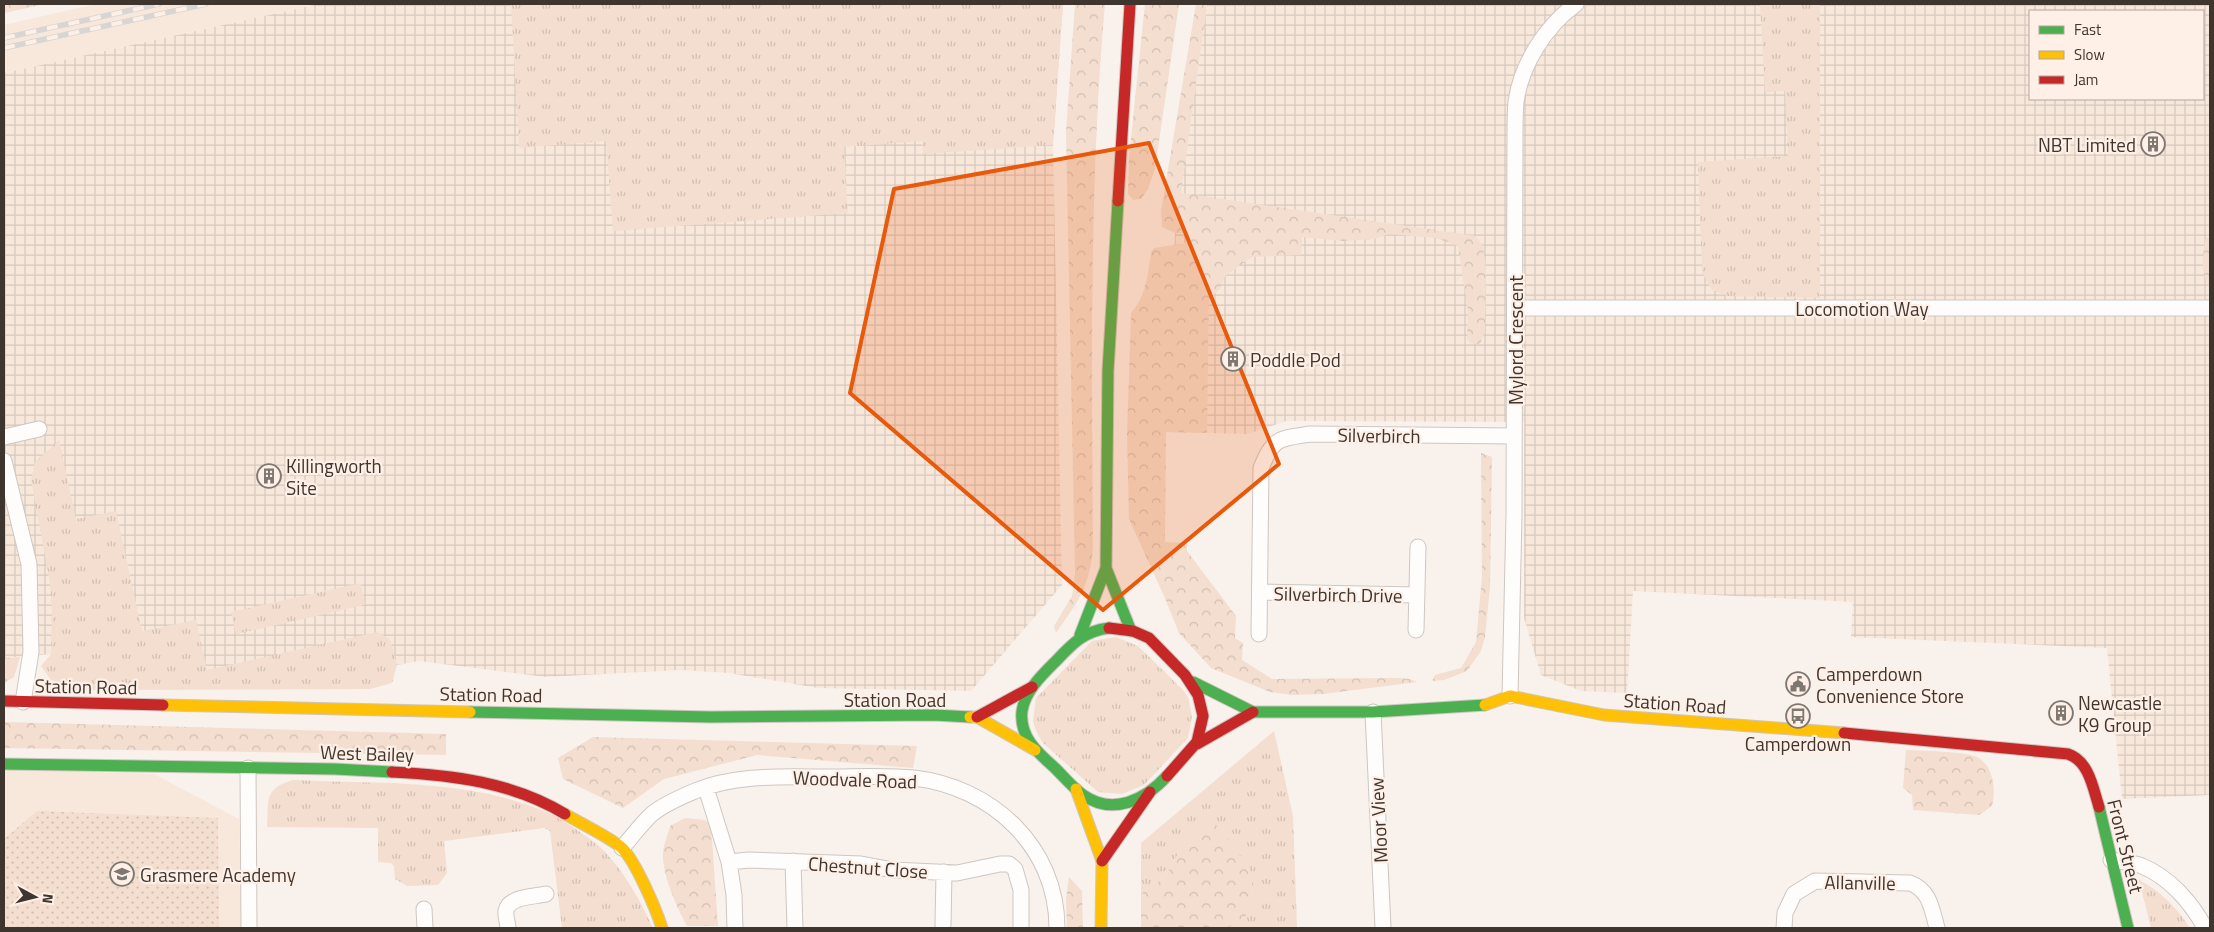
<svg xmlns="http://www.w3.org/2000/svg" width="2214" height="932" font-family="'Titillium Web',sans-serif">
	<defs>
		<pattern id="industrial-grid" width="8" height="8" patternUnits="userSpaceOnUse" patternTransform="scale(1.25)"><rect width="8" height="8" fill="#f8e8dc"/><path d="M0 4h8M4 0v8" fill="none" stroke="#d6c8bd"/></pattern>
		<pattern id="grass-tufts" width="24" height="20" patternUnits="userSpaceOnUse" patternTransform="scale(1.25)"><rect width="24" height="20" fill="#f3decf"/><path d="M3 7l-1-3M5 7V3M7 7l1-3M15 17l-1-3M17 17v-4M19 17l1-3" fill="none" stroke="#d1bfb2"/></pattern>
		<pattern id="forest-crowns" width="20" height="18" patternUnits="userSpaceOnUse" patternTransform="scale(1.25)"><rect width="20" height="18" fill="#f3decf"/><path d="M2 6a3 3 0 1 1 6 0M12 15a3 3 0 1 1 6 0" fill="none" stroke="#d1bfb2"/></pattern>
		<pattern id="park-dots" width="8" height="8" patternUnits="userSpaceOnUse" patternTransform="scale(1.25)"><rect width="8" height="8" fill="#f3decf"/><path d="M2 2h.1M6 6h.1" fill="none" stroke="#d1bfb2" stroke-width="1.8" stroke-linecap="round"/></pattern>
	</defs>
	<rect width="100%" height="100%" fill="#f9f1ec"/>
	<!-- built -->
	<path fill="#f8e8dc" d="M 96,4 L 319,4 L 4,73 L 4,25 Z
		M 4,769 L 154,774 L 239,819 L 242,928 L 4,928 Z"/>
	<!-- industrial -->
	<path fill="url(#industrial-grid)" fill-rule="evenodd" d="M 319,4 L 1063,4 L 1053,145 L 1062,585 L 971,691 L 818,688 L 729,673 L 681,670 L 546,677 L 419,661 L 397,665 L 139,677 L 51,654 L 4,658 L 4,73 Z
		M 1207,4 L 2210,4 L 2210,795 L 2122,799 L 2107,648 L 1851,637 L 1853,602 L 1633,591 L 1627,693 L 1581,691 L 1541,675 L 1524,618 L 1524,422 L 1286,421 L 1248,434 L 1166,432 L 1175,233 ZM 2030,11 L 2203,11 L 2203,99 L 2030,99 Z"/>
	<!-- grass -->
	<path fill="url(#grass-tufts)" d="M 511,4 L 1063,4 L 1053,145 L 923,154 L 922,141 L 844,147 L 848,213 L 613,231 L 606,141 L 519,148 Z
		M 1760,4 L 1820,4 L 1820,298 L 1728,296 L 1712,290 L 1702,272 L 1698,162 L 1788,156 L 1785,91 L 1765,92 Z
		M 59,440 L 76,519 L 116,511 L 142,631 L 196,620 L 207,670 L 377,632 L 390,639 L 397,665 L 392,683 L 370,689 L 76,690 L 51,680 L 41,666 L 51,654 L 52,611 L 50,583 L 31,480 L 35,462 Z
		M 361,583 L 365,605 L 236,634 L 231,612 Z
		M 1116,637 L 1138,646 L 1182,689 L 1188,697 L 1192,716 L 1188,738 L 1144,785 L 1122,794 L 1098,792 L 1043,743 L 1037,733 L 1033,721 L 1036,698 L 1092,641 Z
		M 20,657 L 14,677 L 4,683 L 4,658 Z
		M 1274,731 L 1293,816 L 1297,928 L 1226,928 L 1228,927 L 1186,839 L 1166,876 L 1141,894 L 1141,843 Z
		M 293,780 C 372,784 468,779 541,810 C 558,816 576,829 590,839 C 618,859 639,898 653,928 L 562,928 L 550,831 L 544,828 L 444,841 L 447,873 L 438,885 L 407,886 L 395,879 L 394,866 L 391,863 L 378,862 L 378,828 L 267,827 C 269,800 263,789 293,780 Z
		M 2139,880 C 2161,891 2177,908 2190,928 L 2151,928 Z"/>
	<!-- forest -->
	<path fill="url(#forest-crowns)" d="M 4,4 L 45,4 L 4,13 Z
		M 1075,4 L 1105,4 C 1089,185 1092,366 1093,548 C 1090,587 1077,603 1056,633 L 1054,626 L 1072,596 L 1075,573 L 1066,131 Z
		M 1145,4 L 1179,4 L 1155,169 L 1148,189 L 1141,199 L 1133,200 L 1128,194 L 1129,157 Z
		M 1196,4 L 1207,4 L 1181,193 L 1476,236 L 1483,246 L 1486,269 L 1485,332 L 1480,344 L 1470,343 L 1467,338 L 1468,311 L 1458,246 L 1436,238 L 1388,234 L 1375,239 L 1343,241 L 1302,237 L 1301,255 L 1252,257 L 1225,276 L 1220,289 L 1209,299 L 1207,433 L 1166,432 L 1165,542 L 1187,543 L 1187,551 L 1236,616 L 1235,638 L 1243,643 L 1242,660 L 1272,679 L 1399,678 L 1410,679 L 1417,682 L 1323,694 L 1293,695 L 1270,692 L 1211,668 L 1179,633 L 1164,596 L 1129,519 L 1127,434 L 1131,313 C 1146,296 1148,274 1151,252 L 1154,248 L 1186,243 L 1189,238 L 1185,233 L 1175,233 L 1162,227 L 1161,211 Z
		M 2206,237 L 2210,239 L 2210,287 C 2200,273 2202,254 2206,237 Z
		M 1481,453 L 1492,457 L 1490,587 L 1485,637 L 1481,651 L 1467,671 L 1444,680 L 1432,681 L 1435,675 L 1461,668 L 1476,642 L 1482,577 Z
		M 4,722 L 446,734 L 446,755 L 4,748 Z
		M 593,737 L 917,746 L 913,768 L 757,755 L 664,779 L 623,808 L 563,779 L 558,758 Z
		M 1906,750 C 1922,751 1963,751 1977,757 C 1994,766 1996,791 1992,806 L 1979,815 L 1913,810 L 1912,795 L 1903,788 Z
		M 685,818 L 705,820 L 711,825 L 718,926 L 687,926 C 677,908 662,874 663,854 C 663,845 668,835 670,826 Z
		M 1214,822 L 1250,869 L 1256,895 L 1243,921 L 1226,928 L 1141,928 L 1141,894 L 1166,876 L 1186,839 Z
		M 1069,877 L 1082,891 L 1083,928 L 1067,928 L 1066,899 Z"/>
	<!-- park -->
	<path fill="url(#park-dots)" d="M 37,811 L 218,818 L 219,928 L 4,928 L 4,839 Z"/>
	<g fill="none" stroke-linecap="round" stroke-linejoin="round">
		<!-- street casing -->
		<g stroke="#cec6c1" stroke-width="17">
			<path id="street" d="M 1515,308 L 2210,308
				M 4,437 L 39,429
				M 4,461 L 29,564 L 31,652 L 23,702
				M 1260,592 L 1417,595
				M 1416,630 L 1418,547
				M 1259,634 L 1261,468 C 1274,437 1278,439 1310,434 L 1514,436
				M 1510,696 L 1514,514 L 1515,133 C 1515,123 1515,112 1516,102 C 1521,64 1546,26 1576,4
				M 1373,712 L 1383,928
				M 248,768 L 249,928
				M 706,788 L 729,862 L 734,895 L 735,928
				M 622,848 C 631,838 641,824 652,814 C 664,804 681,797 695,791 C 737,774 782,777 826,777 C 855,777 885,775 914,778 C 992,787 1057,847 1057,928
				M 2111,860 C 2121,862 2133,862 2142,866 C 2169,877 2192,903 2205,928
				M 793,861 L 795,928
				M 729,862 L 749,860 L 861,864 L 893,870 L 957,873 L 1000,864 L 1009,864 L 1015,869 L 1021,890 L 1021,928
				M 424,909 L 425,928
				M 943,925 L 944,872
				M 508,928 C 508,923 505,916 506,911 C 509,896 534,897 546,894
				M 1784,928 L 1785,913 L 1794,894 L 1815,881 L 1910,883 C 1930,890 1932,910 1937,928"/>
		</g>
		<!-- fast casing -->
		<g stroke="#cec6c1" stroke-width="13">
			<path id="fast" d="M 1106,568 L 1131,631
				M 1109,628 C 1084,631 1072,644 1056,661 C 1042,675 1025,691 1022,711 C 1019,737 1038,753 1055,768 C 1064,777 1072,787 1083,795 C 1113,816 1145,800 1167,776
				M 1080,635 L 1106,568 L 1108,371 L 1118,201
				M 1193,682 L 1253,712 L 1373,712 L 1485,705
				M 470,712 L 711,717 L 934,715 L 970,717
				M 4,764 L 335,769 L 392,772
				M 2099,807 L 2128,928"/>
		</g>
		<!-- slow casing -->
		<g stroke="#cec6c1" stroke-width="13">
			<path id="slow" d="M 163,705 L 470,712
				M 1485,705 L 1510,696 L 1604,715 L 1844,733
				M 970,717 L 977,717 L 1035,750
				M 1076,789 L 1102,861 L 1101,928
				M 565,814 C 580,823 611,838 622,848 C 636,862 656,909 662,928"/>
		</g>
		<!-- jam casing -->
		<g stroke="#cec6c1" stroke-width="13">
			<path id="jam" d="M 1118,201 L 1130,4
				M 1109,628 L 1133,631 L 1149,638 L 1185,675 L 1198,695 L 1203,716 L 1197,742 L 1167,776
				M 4,701 L 163,705
				M 977,717 L 1032,687
				M 1844,733 L 2068,754 C 2089,761 2093,788 2099,807
				M 1197,744 L 1253,712
				M 392,772 C 452,775 512,782 565,814
				M 1102,861 L 1150,792"/>
		</g>
		<!-- street -->
		<use href="#street" stroke="#fefdfc" stroke-width="15"/>
		<!-- fast -->
		<use href="#fast" stroke="#4caf50" stroke-width="11"/>
		<!-- slow -->
		<use href="#slow" stroke="#ffc107" stroke-width="11"/>
		<!-- jam -->
		<use href="#jam" stroke="#c62828" stroke-width="11"/>
		<!-- rail casing -->
		<g stroke="#d8d5d3" stroke-width="5.5">
			<path id="rail" d="M 4,38 L 159,4
				M 4,48 L 206,4"/>
		</g>
		<!-- rail -->
		<use href="#rail" stroke="#fef0e7" stroke-width="4" stroke-dasharray="11" stroke-linecap="butt"/>
	</g>
	<!-- marked area -->
	<path fill="#e8590c" fill-opacity="0.2" stroke="#e8590c" stroke-width="4" stroke-linejoin="round" d="M 1149,143 L 1279,464 L 1103,610 L 850,393 L 894,189 Z"/>
	<!-- icons -->
	<defs>
		<g id="building-ring" transform="scale(1.25)"><circle r="9.5" fill="#fef0e7" stroke="#7f7771" stroke-width="1.5"/><path d="M-4-6H4V6H1V3H-1V6H-4ZM-2.5-4.3h1.7v1.8h-1.7ZM.8-4.3h1.7v1.8H.8ZM-2.5-1h1.7V.8h-1.7ZM.8-1h1.7V.8H.8Z" fill="#7f7771"/></g>
		<g id="civic-ring" transform="scale(1.25)"><circle r="9.5" fill="#fef0e7" stroke="#7f7771" stroke-width="1.5"/><path d="M-.6-6.5H3V-4.5H.6V-3L4-1V1h2V6H-6V1h2V-1L-.6-3ZM-1.2 2.5V6h2.4V2.5Z" fill="#7f7771"/></g>
		<g id="bus-ring" transform="scale(1.25)"><circle r="9.5" fill="#fef0e7" stroke="#7f7771" stroke-width="1.5"/><path d="M-5-6H5V4H4V6H2V4H-2V6H-4V4H-5ZM-3.5-4V0h7V-4ZM-3.5 1.2v1.5H-2V1.2ZM2 1.2v1.5H3.5V1.2Z" fill="#7f7771"/></g>
		<g id="school-ring" transform="scale(1.25)"><circle r="9.5" fill="#fef0e7" stroke="#7f7771" stroke-width="1.5"/><path d="M0-5L7-2L0 1L-7-2ZM-4 1L0 2.5L4 1V4Q0 6-4 4Z" fill="#7f7771"/></g>
	</defs>
	<g fill-rule="evenodd">
		<use href="#building-ring" x="2153" y="144"/>
		<use href="#building-ring" x="1233" y="359"/>
		<use href="#building-ring" x="269" y="476"/>
		<use href="#civic-ring" x="1798" y="684"/>
		<use href="#building-ring" x="2061" y="713"/>
		<use href="#bus-ring" x="1798" y="716"/>
		<use href="#school-ring" x="122" y="874"/>
	</g>
	<g text-anchor="middle" dominant-baseline="central" stroke-width="4.5" stroke-linejoin="round" paint-order="stroke">
		<!-- poi labels -->
		<g font-size="19" fill="#3e352f" stroke="#fef0e7" text-anchor="start">
			<text x="2136" y="144" text-anchor="end">NBT Limited</text>
			<text x="1250" y="359">Poddle Pod</text>
			<text x="286" y="465">Killingworth<tspan x="286" dy="22">Site</tspan></text>
			<text x="1816" y="673">Camperdown<tspan x="1816" dy="22">Convenience Store</tspan></text>
			<text x="2078" y="702">Newcastle<tspan x="2078" dy="22">K9 Group</tspan></text>
			<text x="1798" y="743" text-anchor="middle">Camperdown</text>
			<text x="140" y="874">Grasmere Academy</text>
		</g>
		<!-- street labels -->
		<g font-size="19" fill="#3e352f" stroke="#fef0e7">
			<text x="1862" y="308">Locomotion Way</text>
			<text transform="translate(1515 340) rotate(-90)">Mylord Crescent</text>
			<text transform="translate(1379 435) rotate(1)">Silverbirch</text>
			<text transform="translate(1338 594) rotate(1)">Silverbirch Drive</text>
			<text transform="translate(86 686) rotate(1)">Station Road</text>
			<text transform="translate(491 694) rotate(1)">Station Road</text>
			<text x="895" y="699">Station Road</text>
			<text transform="translate(1675 703) rotate(4)">Station Road</text>
			<text transform="translate(367 753) rotate(2)">West Bailey</text>
			<text transform="translate(855 779) rotate(2)">Woodvale Road</text>
			<text transform="translate(1378 820) rotate(-93)">Moor View</text>
			<text transform="translate(2126 846) rotate(76)">Front Street</text>
			<text transform="translate(868 867) rotate(4)">Chestnut Close</text>
			<text transform="translate(1860 882) rotate(1)">Allanville</text>
		</g>
	</g>
	<!-- border -->
	<rect width="2214" height="932" fill="none" stroke="#3e352f" stroke-width="10"/>
	<!-- legend -->
	<rect x="2029" y="10" width="175" height="90" fill="#fef0e7" stroke="#b1a59d"/>
	<rect x="2039" y="26" width="25" height="8" fill="#4caf50" stroke="#b1a59d"/>
	<text x="2074" y="35" font-size="15" fill="#3e352f">Fast</text>
	<rect x="2039" y="51" width="25" height="8" fill="#ffc107" stroke="#b1a59d"/>
	<text x="2074" y="60" font-size="15" fill="#3e352f">Slow</text>
	<rect x="2039" y="76" width="25" height="8" fill="#c62828" stroke="#b1a59d"/>
	<text x="2074" y="85" font-size="15" fill="#3e352f">Jam</text>
	<!-- north arrow -->
	<g transform="translate(35 897) rotate(97)" stroke="#fef0e7" stroke-width="4" paint-order="stroke">
	<path d="M0-4L9 19L0 12L-9 19Z" fill="#3e352f"/>
	<text y="-8" font-size="14" font-weight="bold" text-anchor="middle" fill="#3e352f">N</text>
	</g>
</svg>
